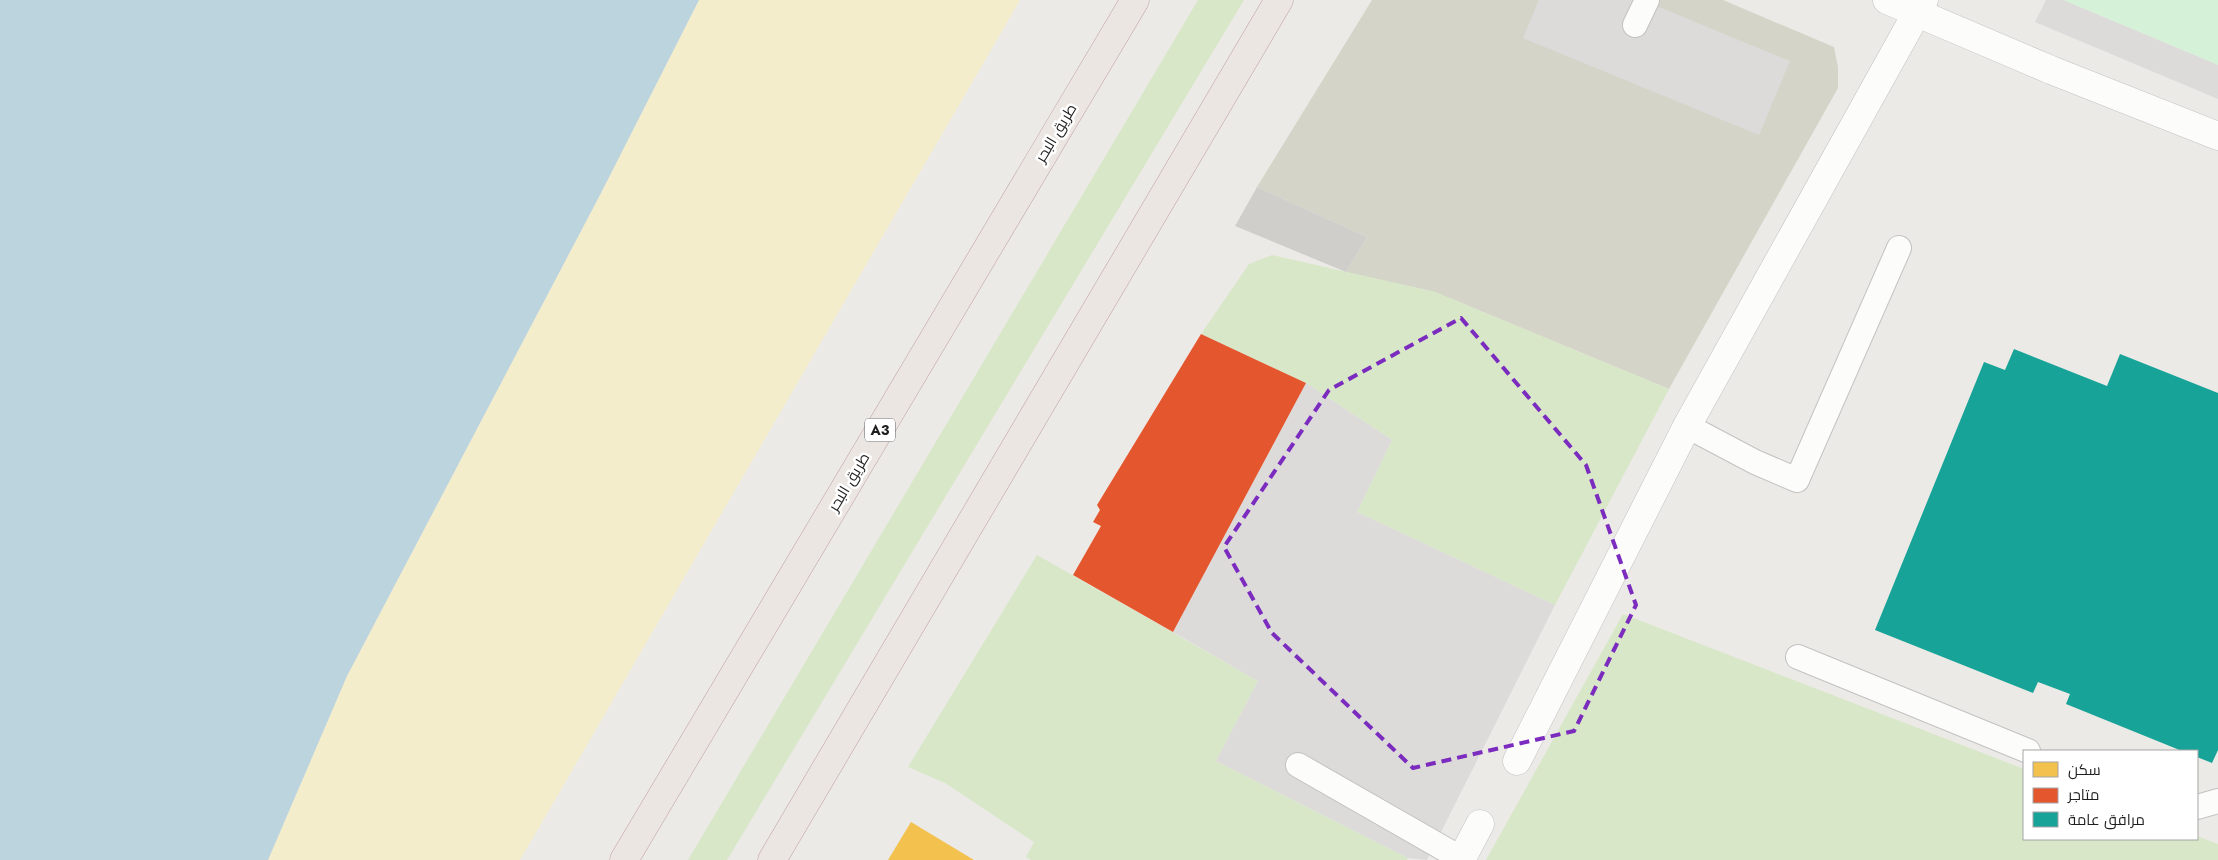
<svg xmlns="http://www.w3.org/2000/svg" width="2218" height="860" font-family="Jost,Cairo,sans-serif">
	<rect width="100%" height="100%" fill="#eceae6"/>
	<!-- construction -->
	<path fill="#d4d4c8" d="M 1372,0 L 1723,0 L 1834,47 L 1838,67 L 1838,88 L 1669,389 L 1435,292 L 1346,272 L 1367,237 L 1257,187 Z"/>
	<!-- grass -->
	<path fill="#d7e7c7" d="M 1198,0 L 1244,0 L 727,860 L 688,860 Z
		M 1272,255 L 1435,292 L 1669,389 L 1555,605 L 1357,512 L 1392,440 L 1306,383 L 1201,334 L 1249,264 Z
		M 1037,555 L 1258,681 L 1216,761 L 1408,858 L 1407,860 L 1031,860 L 1026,857 L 1034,842 L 945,783 L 908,767 Z
		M 1623,614 L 2024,769 L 2024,839 L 2197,839 L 2197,836 L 2218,844 L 2218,860 L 1486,860 Z"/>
	<!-- sand -->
	<path fill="#f4edcc" d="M 699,0 L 1020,0 L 520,860 L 268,860 L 347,676 L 601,193 Z"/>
	<!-- park -->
	<path fill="#d5f1d7" d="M 2063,0 L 2218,0 L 2218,65 Z"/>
	<!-- parking -->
	<path fill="#dcdbda" d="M 1539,0 L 1642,0 L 1790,61 L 1759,135 L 1523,38 Z
		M 2046,0 L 2063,0 L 2218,65 L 2218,99 L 2035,22 Z
		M 1306,383 L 1392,440 L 1357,512 L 1555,605 L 1427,860 L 1408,858 L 1216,761 L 1258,681 L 1173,632 Z"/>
	<!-- water -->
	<path fill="#bcd4dd" d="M 0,0 L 699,0 L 601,193 L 347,676 L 268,860 L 0,860 Z"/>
	<!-- homes -->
	<path fill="#f2c14e" d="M 911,822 L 974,860 L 888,860 Z"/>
	<!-- shops -->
	<path fill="#e4572e" d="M 1201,334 L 1306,383 L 1173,632 L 1073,575 L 1101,526 L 1093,522 L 1100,510 L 1097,505 Z"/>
	<!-- public -->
	<path fill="#17a398" d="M 2014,349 L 2107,386 L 2120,354 L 2218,393 L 2218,750 L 2212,763 L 2197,757 L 2197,751 L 2182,751 L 2066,704 L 2070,694 L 2038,682 L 2033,693 L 1875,630 L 1984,362 L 2005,370 Z"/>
	<!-- building -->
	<path fill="#d0cecb" d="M 1257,187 L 1367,237 L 1346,272 L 1235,226 Z"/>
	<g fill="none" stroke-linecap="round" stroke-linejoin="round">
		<!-- service casing -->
		<g stroke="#c3c2c1" stroke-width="26">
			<path id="service" d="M 1635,25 L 1647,0
				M 1687,426 L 1755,462 L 1797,480 L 1899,248
				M 1798,657 L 2028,751
				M 1298,765 L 1462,859
				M 2197,807 L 2218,801"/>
		</g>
		<!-- minor casing -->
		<g stroke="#c3c2c1" stroke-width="29">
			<path id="minor" d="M 1887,0 L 2051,70 L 2218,136
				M 1517,761 L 1687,426 L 1924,0
				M 1461,860 L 1480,824"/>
		</g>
		<!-- trunk casing -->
		<g stroke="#bf9fa7" stroke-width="29">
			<path id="trunk" d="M 624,860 L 1135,0
				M 772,860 L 1279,0"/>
		</g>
		<!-- service -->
		<use href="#service" stroke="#fcfcfb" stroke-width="24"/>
		<!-- minor -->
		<use href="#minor" stroke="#fcfcfb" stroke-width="28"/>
		<!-- trunk -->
		<use href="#trunk" stroke="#ece6e2" stroke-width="28"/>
	</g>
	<!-- marked area -->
	<path fill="none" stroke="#7b2cbf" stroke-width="4" stroke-dasharray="10 6" stroke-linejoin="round" d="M 1461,318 L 1586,465 L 1636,605 L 1574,731 L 1413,768 L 1272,633 L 1224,547 L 1329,390 Z"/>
	<g text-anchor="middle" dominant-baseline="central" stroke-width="5" stroke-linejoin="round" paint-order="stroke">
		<!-- shield labels -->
		<rect fill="#fff" stroke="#626262" stroke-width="1" x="865" y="418.5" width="30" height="23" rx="4"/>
		<g font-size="14" font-weight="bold" fill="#1e1e1e">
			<text x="880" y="430">A3</text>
		</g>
		<!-- street labels -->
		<g font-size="15" fill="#1e1e1e" stroke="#fff">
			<text transform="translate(1056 133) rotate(-59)">طريق البحر</text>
			<text transform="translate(849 482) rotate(-59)">طريق البحر</text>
		</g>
	</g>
	<!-- legend -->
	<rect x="2023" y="750" width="175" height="90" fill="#ffffff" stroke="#a5a5a5"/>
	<rect x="2033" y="762" width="25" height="15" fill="#f2c14e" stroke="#a5a5a5"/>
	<text x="2068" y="775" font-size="15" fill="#1e1e1e">سكن</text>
	<rect x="2033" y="788" width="25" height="15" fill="#e4572e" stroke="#a5a5a5"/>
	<text x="2068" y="800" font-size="15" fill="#1e1e1e">متاجر</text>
	<rect x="2033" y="812" width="25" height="15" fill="#17a398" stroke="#a5a5a5"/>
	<text x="2068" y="825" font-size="15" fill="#1e1e1e">مرافق عامة</text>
</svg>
